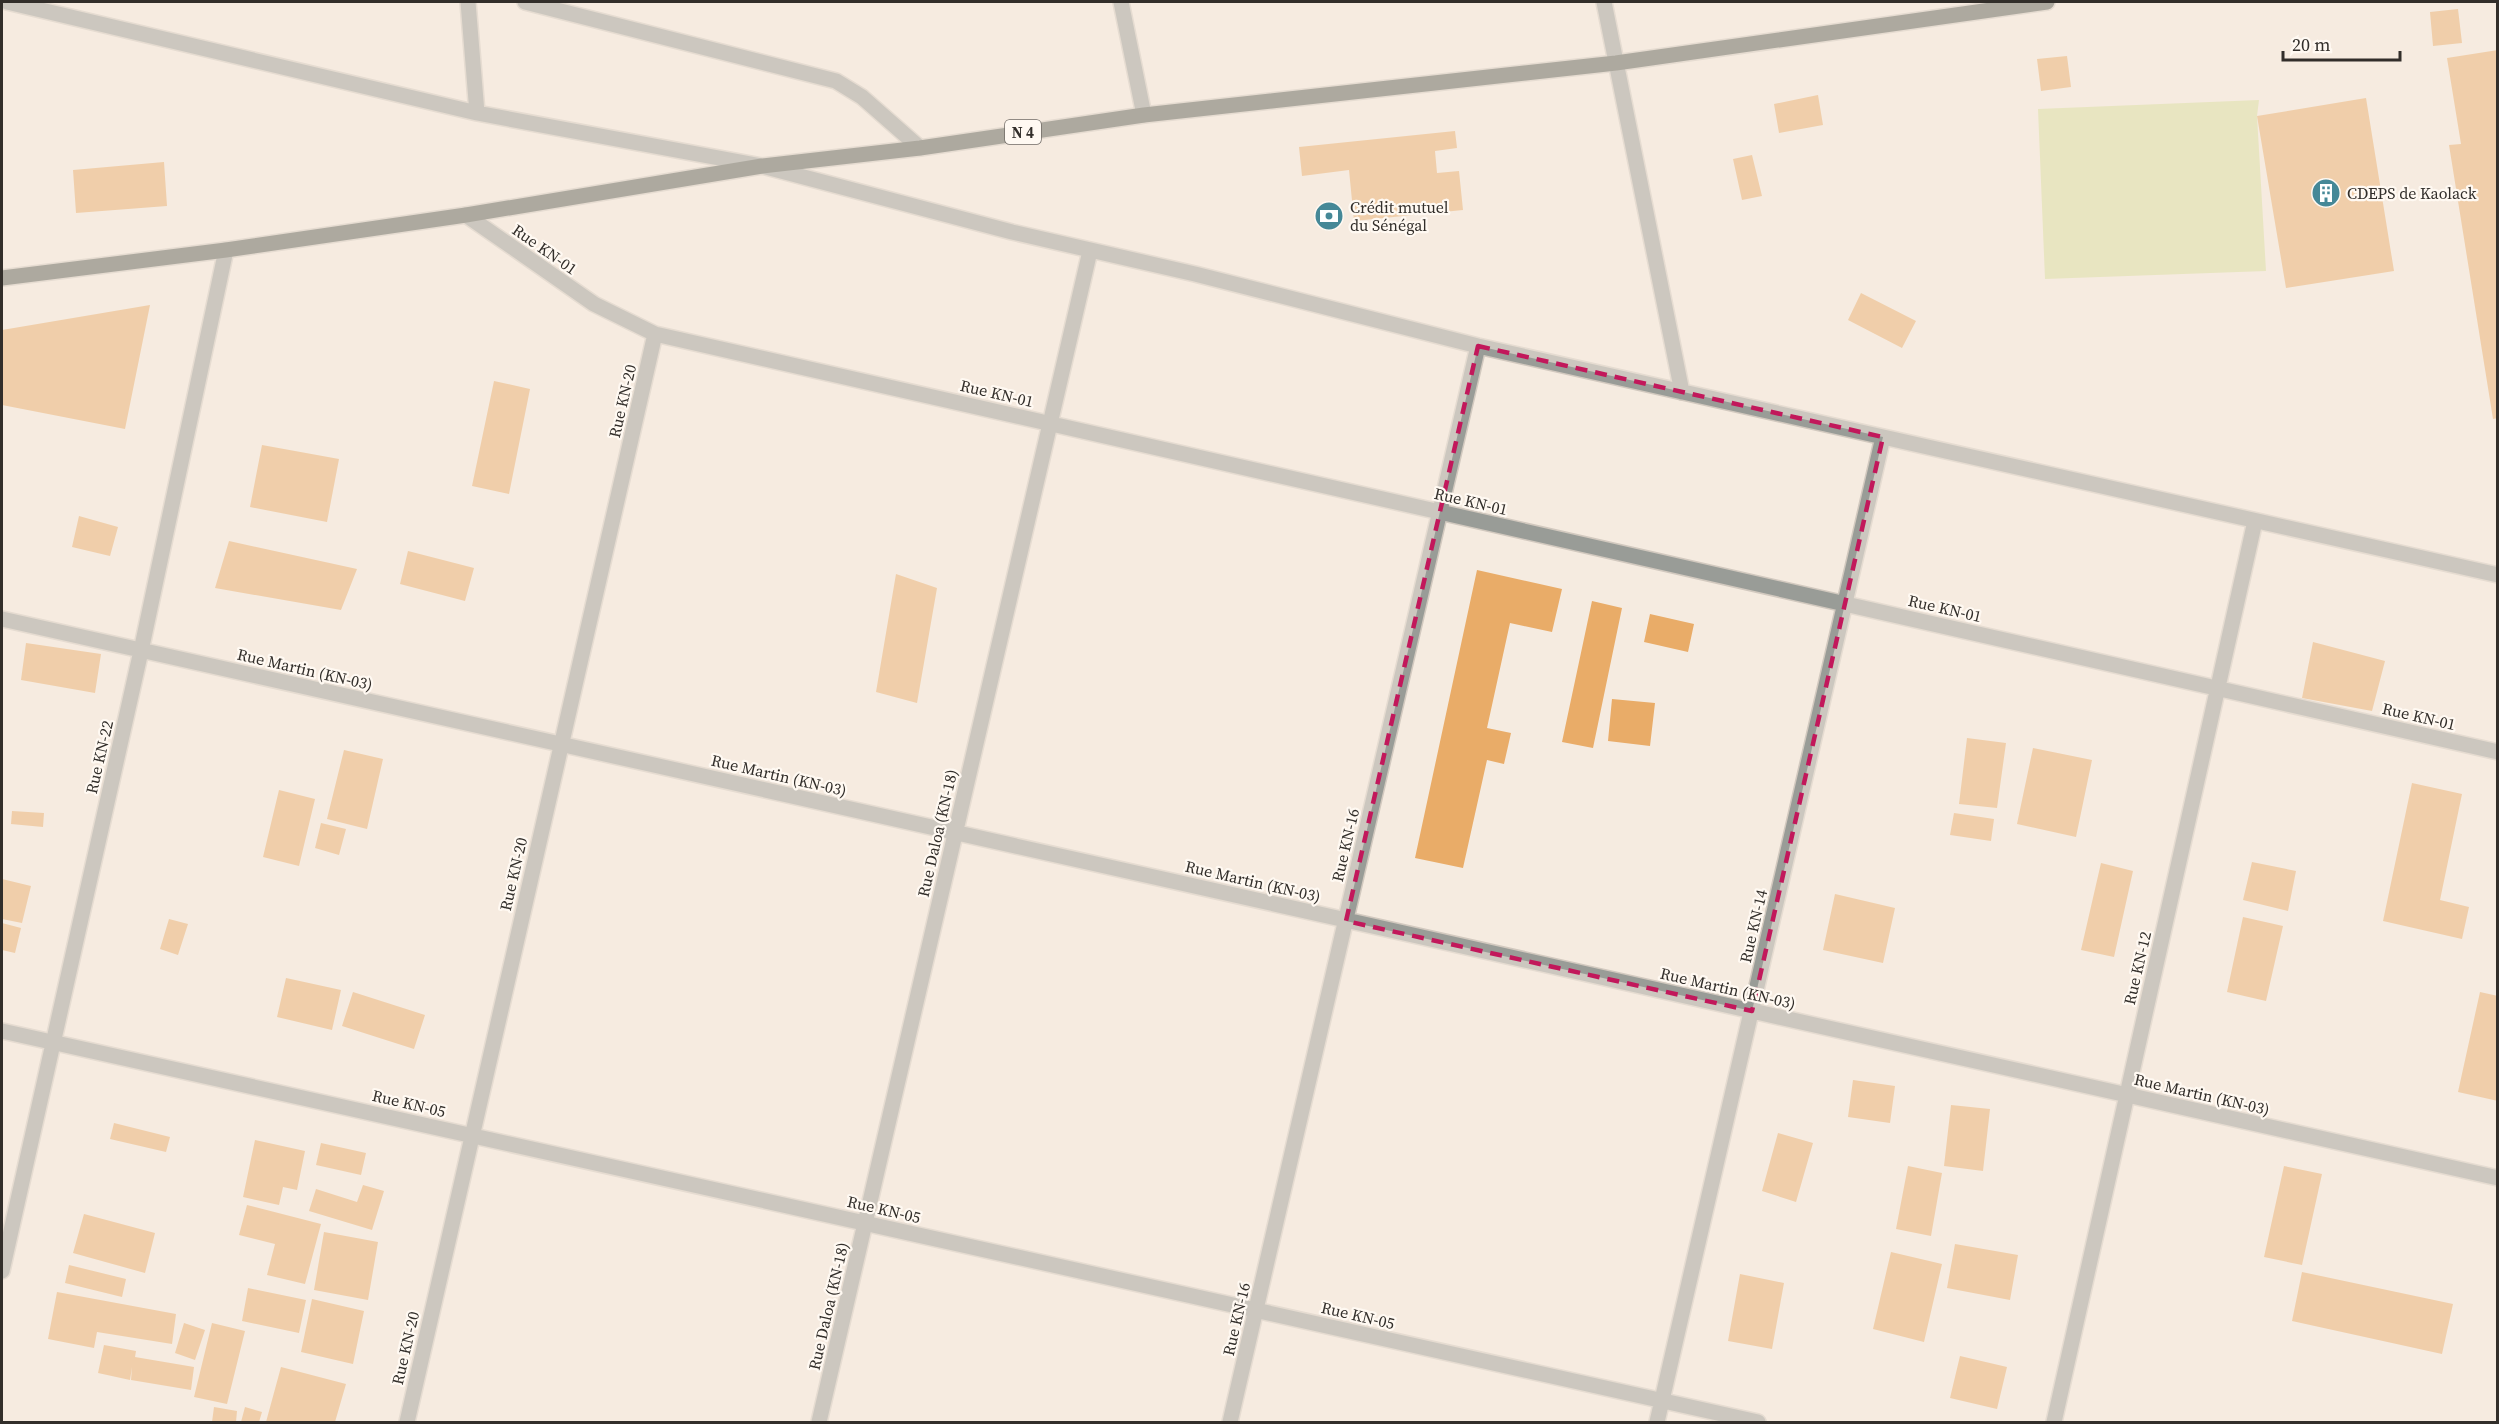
<svg xmlns="http://www.w3.org/2000/svg" width="2499" height="1424" font-family="'Source Serif 4',serif">
	<rect width="100%" height="100%" fill="#f5ebe0"/>
	<!-- green -->
	<path fill="#d8de9b" d="M 2259,100 L 2257,116 L 2266,271 L 2045,279 L 2038,109 Z"/>
	<!-- building -->
	<path fill="#e9ac68" d="M 2458,9 L 2462,43 L 2433,46 L 2430,12 Z
		M 2498,50 L 2498,418 L 2493,419 L 2449,145 L 2461,144 L 2447,58 Z
		M 2067,56 L 2071,87 L 2041,91 L 2037,59 Z
		M 1818,95 L 1823,125 L 1779,133 L 1774,104 Z
		M 2366,98 L 2394,271 L 2286,288 L 2257,116 Z
		M 1455,131 L 1457,148 L 1435,151 L 1437,173 L 1459,171 L 1463,210 L 1354,221 L 1349,170 L 1302,176 L 1299,147 Z
		M 1752,155 L 1762,196 L 1742,200 L 1733,159 Z
		M 164,162 L 167,206 L 76,213 L 73,170 Z
		M 1861,293 L 1916,321 L 1902,348 L 1848,320 Z
		M 150,305 L 125,429 L 2,405 L 2,330 Z
		M 494,381 L 530,389 L 509,494 L 472,486 Z
		M 262,445 L 339,459 L 327,522 L 250,507 Z
		M 79,516 L 118,527 L 110,556 L 72,547 Z
		M 229,541 L 357,569 L 341,610 L 215,588 Z
		M 408,551 L 474,568 L 465,601 L 400,584 Z
		M 1477,570 L 1562,589 L 1552,632 L 1510,623 L 1487,728 L 1511,733 L 1504,764 L 1487,760 L 1463,868 L 1415,858 Z
		M 896,574 L 937,588 L 917,703 L 876,692 Z
		M 1592,601 L 1622,608 L 1593,748 L 1562,742 Z
		M 1650,614 L 1694,624 L 1688,652 L 1644,642 Z
		M 2313,642 L 2385,661 L 2372,711 L 2302,698 Z
		M 26,643 L 101,654 L 95,693 L 21,680 Z
		M 1612,699 L 1655,703 L 1650,746 L 1608,741 Z
		M 1967,738 L 2006,743 L 1997,808 L 1959,804 Z
		M 2033,748 L 2092,760 L 2076,837 L 2017,824 Z
		M 344,750 L 383,759 L 367,829 L 327,819 Z
		M 2412,783 L 2462,794 L 2440,900 L 2469,907 L 2462,939 L 2383,921 Z
		M 279,790 L 315,799 L 299,866 L 263,857 Z
		M 12,811 L 44,813 L 43,827 L 11,824 Z
		M 1954,813 L 1994,819 L 1991,841 L 1950,835 Z
		M 321,823 L 346,829 L 339,855 L 315,848 Z
		M 2252,862 L 2296,871 L 2288,911 L 2243,900 Z
		M 2101,863 L 2133,871 L 2114,957 L 2081,950 Z
		M 2,879 L 31,886 L 22,923 L 2,919 Z
		M 1835,894 L 1895,908 L 1883,963 L 1823,950 Z
		M 2243,917 L 2283,926 L 2266,1001 L 2227,992 Z
		M 169,919 L 188,924 L 178,955 L 160,949 Z
		M 2,923 L 21,928 L 15,953 L 2,950 Z
		M 286,978 L 341,990 L 332,1030 L 277,1017 Z
		M 353,992 L 425,1015 L 414,1049 L 342,1026 Z
		M 2480,992 L 2498,996 L 2498,1101 L 2458,1092 Z
		M 1853,1080 L 1895,1086 L 1890,1123 L 1848,1117 Z
		M 1951,1105 L 1990,1109 L 1983,1171 L 1944,1166 Z
		M 114,1123 L 170,1137 L 166,1152 L 110,1139 Z
		M 1778,1133 L 1813,1143 L 1796,1202 L 1762,1191 Z
		M 255,1140 L 305,1151 L 297,1190 L 283,1187 L 279,1205 L 243,1197 Z
		M 321,1143 L 366,1153 L 361,1175 L 316,1165 Z
		M 1908,1166 L 1942,1173 L 1931,1236 L 1896,1229 Z
		M 2284,1166 L 2322,1174 L 2302,1265 L 2264,1257 Z
		M 363,1185 L 384,1191 L 372,1230 L 309,1211 L 316,1189 L 357,1202 Z
		M 247,1205 L 321,1224 L 305,1284 L 267,1275 L 275,1244 L 239,1235 Z
		M 84,1214 L 155,1233 L 145,1273 L 73,1253 Z
		M 324,1232 L 378,1242 L 368,1300 L 314,1290 Z
		M 1955,1244 L 2018,1255 L 2010,1300 L 1947,1288 Z
		M 1891,1252 L 1942,1264 L 1924,1342 L 1873,1329 Z
		M 69,1265 L 126,1279 L 122,1297 L 65,1283 Z
		M 2302,1272 L 2453,1304 L 2442,1354 L 2292,1321 Z
		M 1740,1274 L 1784,1283 L 1772,1349 L 1728,1341 Z
		M 248,1288 L 306,1300 L 299,1333 L 242,1321 Z
		M 57,1292 L 176,1314 L 172,1344 L 97,1332 L 94,1348 L 48,1339 Z
		M 312,1299 L 364,1311 L 353,1364 L 301,1352 Z
		M 184,1323 L 205,1330 L 195,1360 L 175,1353 Z
		M 212,1323 L 245,1331 L 227,1404 L 194,1397 Z
		M 104,1345 L 136,1351 L 135,1357 L 194,1367 L 191,1390 L 131,1380 L 132,1367 L 130,1380 L 98,1373 Z
		M 1960,1356 L 2007,1367 L 1997,1409 L 1950,1398 Z
		M 281,1367 L 346,1384 L 335,1422 L 266,1422 Z
		M 214,1407 L 237,1411 L 236,1422 L 212,1422 Z
		M 245,1407 L 262,1412 L 259,1422 L 241,1422 Z"/>
	<g fill="none" stroke-linecap="round" stroke-linejoin="round">
		<!-- minor casing -->
		<g stroke="#d2c9bf" stroke-width="18">
			<path id="minor" d="M 7,2 L 477,113 L 762,166 L 1012,232 L 1195,274 L 1478,346 L 2498,575
				M 468,2 L 477,113
				M 525,2 L 836,81 L 862,97 L 920,148
				M 1121,2 L 1144,115
				M 1604,2 L 1682,392
				M 466,215 L 594,304 L 655,334 L 2498,752
				M 2,619 L 2498,1178
				M 2,1031 L 1758,1422
				M 2,1271 L 141,651 L 226,250
				M 407,1422 L 655,334
				M 819,1422 L 1090,251
				M 1230,1422 L 1478,346
				M 1657,1422 L 1883,437
				M 2054,1422 L 2255,521"/>
		</g>
		<!-- major casing -->
		<g stroke="#d2c9bf" stroke-width="18">
			<path id="major" d="M 2,278 L 226,250 L 466,215 L 762,166 L 920,148 L 1144,115 L 1616,63 L 2047,2"/>
		</g>
		<!-- minor -->
		<use href="#minor" stroke="#999c97" stroke-width="15"/>
		<!-- major -->
		<use href="#major" stroke="#565a51" stroke-width="15"/>
	</g>
	<!-- marked area -->
	<path d="M0 0H2499V1424H0ZM 1478,346 L 1883,437 L 1752,1011 L 1346,921 Z" fill="#f5ebe0" fill-opacity=".55" fill-rule="evenodd"/>
	<path fill="none" stroke="#c2185b" stroke-width="4.5" stroke-dasharray="12 8" stroke-linejoin="round" d="M 1478,346 L 1883,437 L 1752,1011 L 1346,921 Z"/>
	<!-- icons -->
	<defs>
		<g id="building-disc" transform="scale(1.5)"><circle r="9.5" fill="#458897" stroke="#fff9f2"/><path d="M-4-6H4V6H1V3H-1V6H-4ZM-2.5-4.3h1.7v1.8h-1.7ZM.8-4.3h1.7v1.8H.8ZM-2.5-1h1.7V.8h-1.7ZM.8-1h1.7V.8H.8Z" fill="#fff"/></g>
		<g id="bank-disc" transform="scale(1.5)"><circle r="9.5" fill="#458897" stroke="#fff9f2"/><path d="M-6-4H6V4H-6ZM0-2.3a2.3 2.3 0 1 0 0 4.6a2.3 2.3 0 1 0 0-4.6Z" fill="#fff"/></g>
	</defs>
	<g fill-rule="evenodd">
		<use href="#building-disc" x="2326" y="193"/>
		<use href="#bank-disc" x="1329" y="216"/>
	</g>
	<g text-anchor="middle" dominant-baseline="central" stroke-width="4.5" stroke-linejoin="round" paint-order="stroke">
		<!-- shield labels -->
		<rect fill="#fff9f2" stroke="#706b66" stroke-width="1.5" x="1005" y="120" width="36" height="24" rx="4.5"/>
		<g font-size="15" font-weight="bold" fill="#322e2a">
			<text x="1023" y="132">N 4</text>
		</g>
		<!-- poi labels -->
		<g font-size="16" fill="#322e2a" stroke="#fff9f2" text-anchor="start">
			<text x="2347" y="193">CDEPS de Kaolack</text>
			<text x="1350" y="207">Crédit mutuel<tspan x="1350" dy="18">du Sénégal</tspan></text>
		</g>
		<!-- street labels -->
		<g font-size="16" fill="#322e2a" stroke="#fff9f2">
			<text transform="translate(545 249) rotate(35)">Rue KN-01</text>
			<text transform="translate(997 393) rotate(13)">Rue KN-01</text>
			<text transform="translate(622 401) rotate(-77)">Rue KN-20</text>
			<text transform="translate(1471 501) rotate(13)">Rue KN-01</text>
			<text transform="translate(1945 608) rotate(13)">Rue KN-01</text>
			<text transform="translate(305 669) rotate(13)">Rue Martin (KN-03)</text>
			<text transform="translate(2419 716) rotate(13)">Rue KN-01</text>
			<text transform="translate(99 757) rotate(-77)">Rue KN-22</text>
			<text transform="translate(779 775) rotate(13)">Rue Martin (KN-03)</text>
			<text transform="translate(937 833) rotate(-77)">Rue Daloa (KN-18)</text>
			<text transform="translate(1345 845) rotate(-77)">Rue KN-16</text>
			<text transform="translate(513 874) rotate(-77)">Rue KN-20</text>
			<text transform="translate(1253 881) rotate(13)">Rue Martin (KN-03)</text>
			<text transform="translate(1753 926) rotate(-77)">Rue KN-14</text>
			<text transform="translate(2137 968) rotate(-77)">Rue KN-12</text>
			<text transform="translate(1728 988) rotate(13)">Rue Martin (KN-03)</text>
			<text transform="translate(2202 1094) rotate(13)">Rue Martin (KN-03)</text>
			<text transform="translate(409 1103) rotate(13)">Rue KN-05</text>
			<text transform="translate(884 1209) rotate(13)">Rue KN-05</text>
			<text transform="translate(828 1306) rotate(-77)">Rue Daloa (KN-18)</text>
			<text transform="translate(1358 1315) rotate(13)">Rue KN-05</text>
			<text transform="translate(1236 1319) rotate(-77)">Rue KN-16</text>
			<text transform="translate(405 1348) rotate(-77)">Rue KN-20</text>
		</g>
	</g>
	<!-- border -->
	<rect width="2499" height="1424" fill="none" stroke="#322e2a" stroke-width="6"/>
	<!-- scale -->
	<path d="M2283 51v9h117v-9" fill="none" stroke="#322e2a" stroke-width="3"/>
	<text x="2292" y="51" font-size="18" fill="#322e2a" stroke="#fff9f2" stroke-width="4.5" paint-order="stroke">20 m</text>
</svg>
